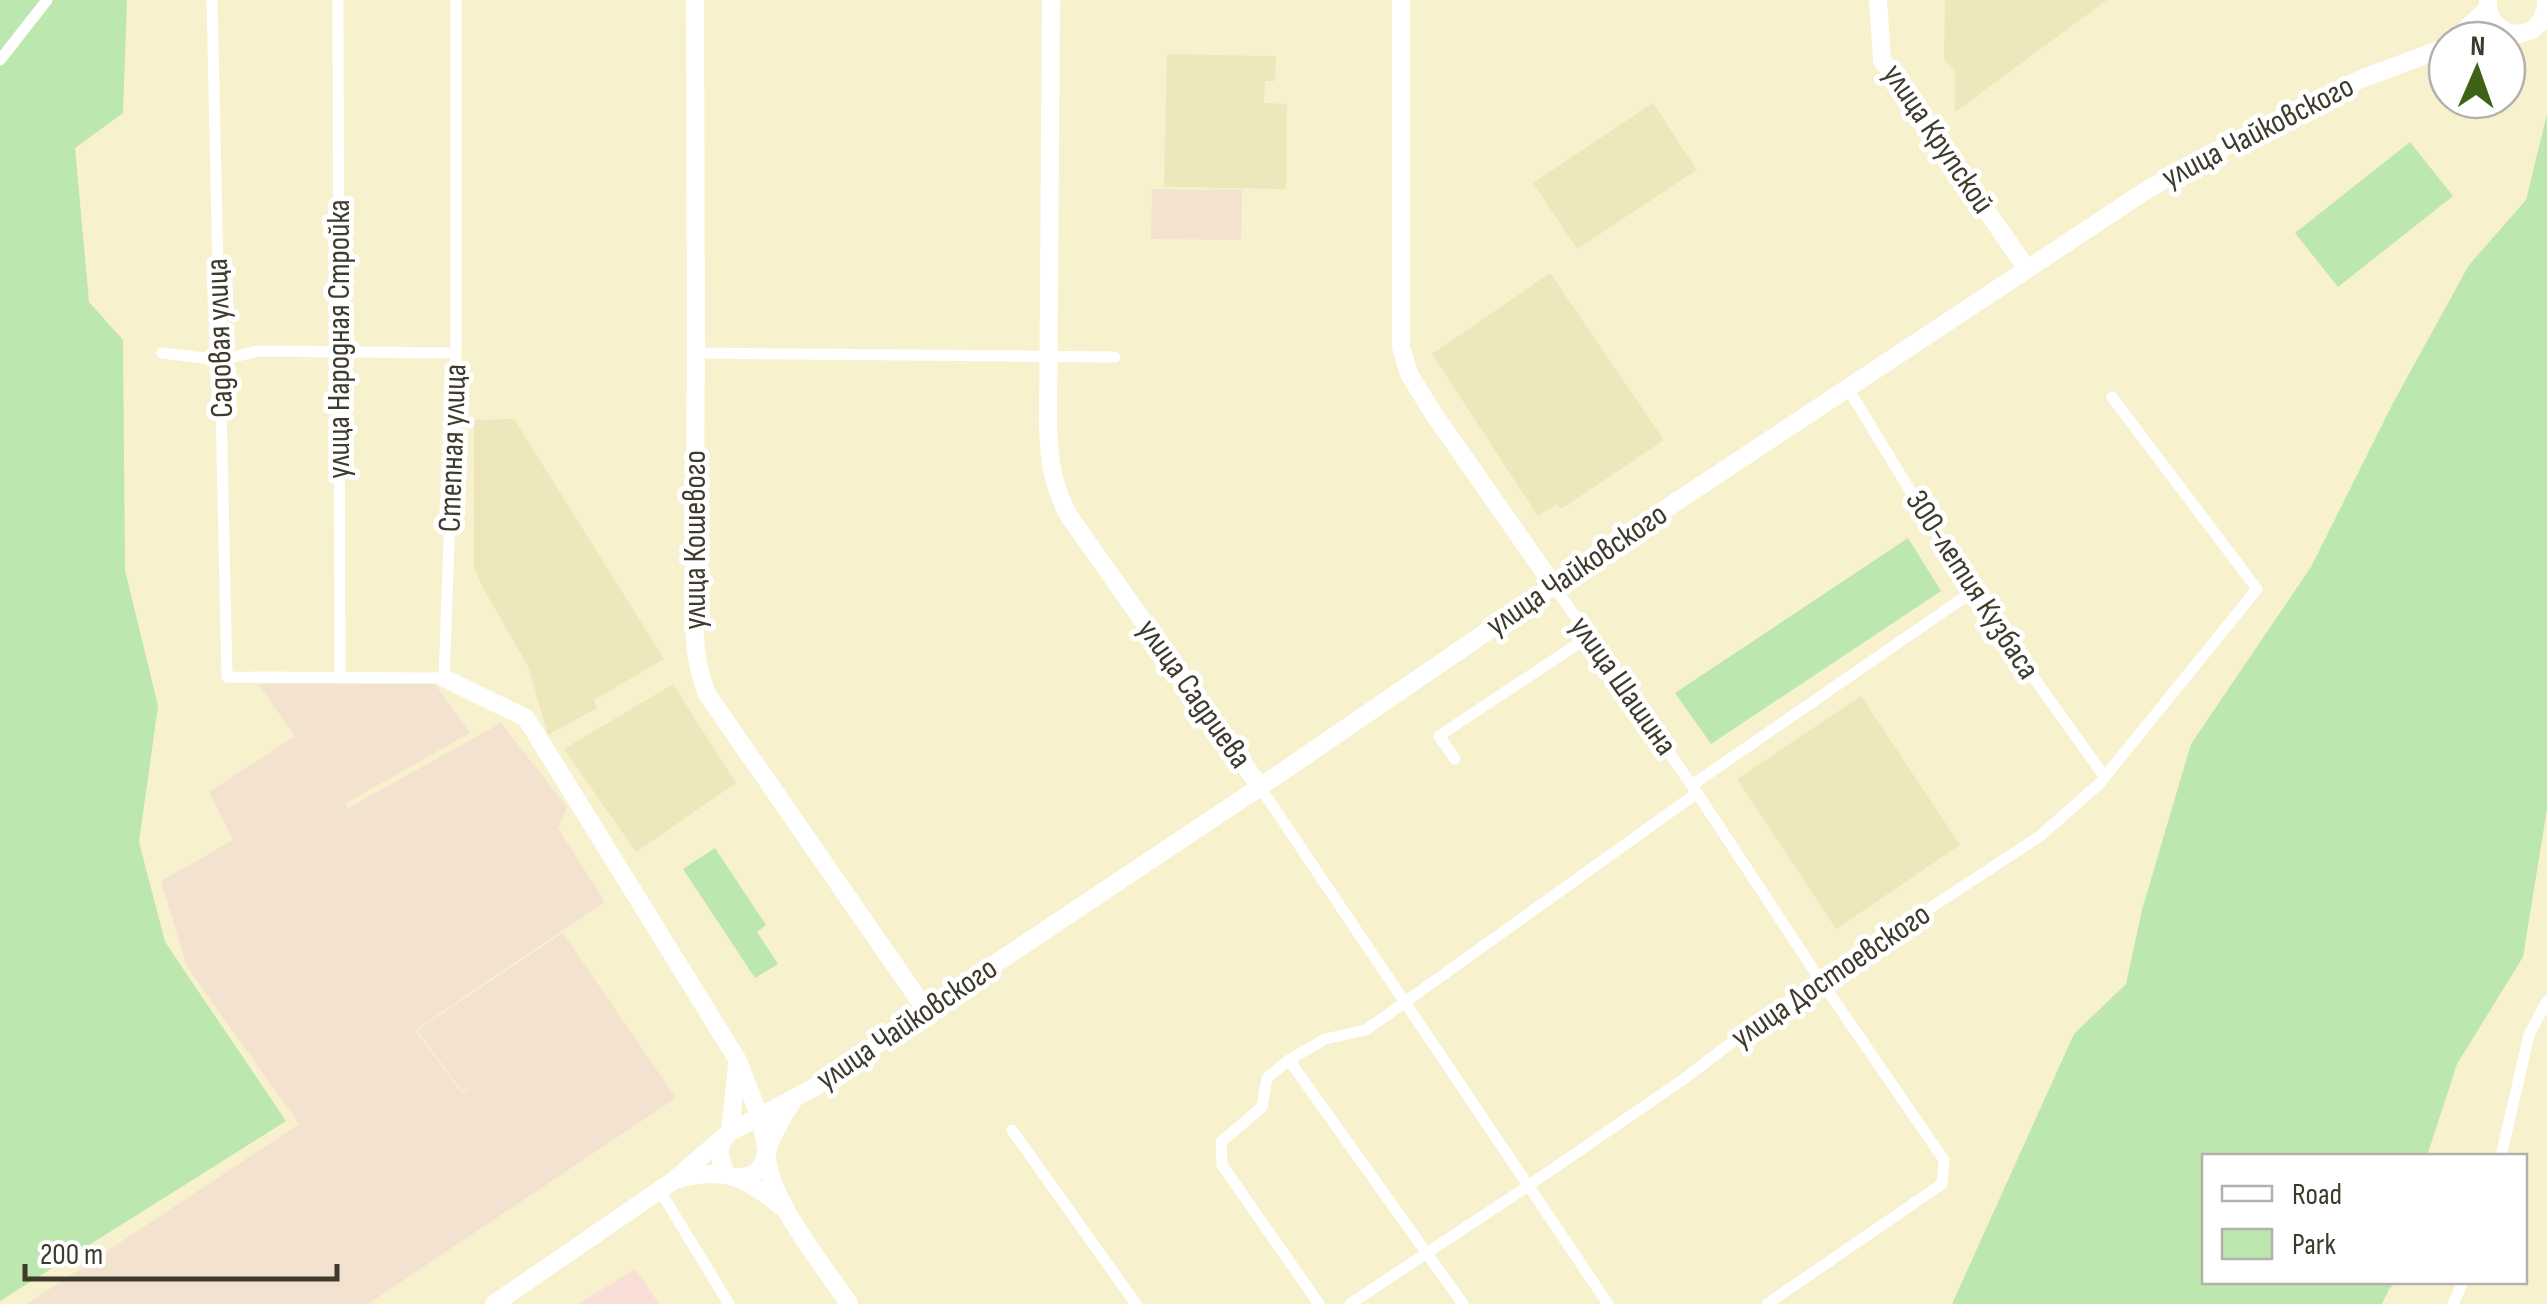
<svg xmlns="http://www.w3.org/2000/svg" width="2547" height="1304" font-family="'Sofia Sans Condensed',sans-serif">
	<rect width="100%" height="100%" fill="#f7f1ce"/>
	<!-- commercial -->
	<path fill="#f9dfd7" d="M 635,1269 L 659,1304 L 578,1304 Z"/>
	<!-- industrial -->
	<path fill="#f4e2d1" d="M 1152,189 L 1242,190 L 1241,240 L 1151,239 Z
		M 258,684 L 435,684 L 470,733 L 346,803 L 348,808 L 501,723 L 567,807 L 558,828 L 605,902 L 415,1030 L 462,1093 L 476,1084 L 462,1091 L 417,1030 L 563,933 L 676,1098 L 368,1304 L 27,1304 L 299,1124 L 187,967 L 161,881 L 233,840 L 209,792 L 295,736 Z"/>
	<!-- built -->
	<path fill="#efe7bc" d="M 1945,0 L 2107,0 L 1955,112 L 1955,71 L 1944,60 Z
		M 1167,54 L 1276,56 L 1275,81 L 1265,81 L 1264,103 L 1287,104 L 1286,189 L 1164,187 Z
		M 1653,103 L 1697,170 L 1577,249 L 1533,183 Z
		M 1550,273 L 1664,440 L 1561,509 L 1557,504 L 1538,516 L 1432,354 Z
		M 514,419 L 664,659 L 594,700 L 597,708 L 548,735 L 528,666 L 483,588 L 474,567 L 474,420 Z
		M 673,684 L 736,783 L 636,852 L 564,749 Z
		M 1861,696 L 1960,845 L 1836,929 L 1737,779 Z"/>
	<!-- green -->
	<path fill="#bce7af" d="M 0,0 L 127,0 L 123,113 L 75,148 L 89,302 L 123,340 L 125,570 L 158,706 L 139,842 L 165,942 L 286,1121 L 0,1301 Z
		M 2547,114 L 2547,809 L 2523,957 L 2457,1064 L 2427,1156 L 2204,1156 L 2204,1282 L 2396,1282 L 2389,1289 L 2382,1304 L 1952,1304 L 2074,1034 L 2126,984 L 2142,910 L 2191,744 L 2311,567 L 2393,403 L 2469,265 L 2526,200 Z
		M 2410,142 L 2453,196 L 2338,287 L 2295,233 Z
		M 1908,538 L 1941,591 L 1711,744 L 1675,693 Z
		M 715,848 L 766,925 L 757,932 L 778,964 L 755,978 L 683,869 Z"/>
	<g fill="none" stroke-linecap="round" stroke-linejoin="round">
		<!-- street -->
		<path stroke="#fff" stroke-width="11" d="M 212,0 L 227,677 L 444,678 L 456,353 L 456,0
			M 338,0 L 340,677
			M 0,60 L 47,0
			M 162,353 L 221,360 L 258,351 L 456,353
			M 696,353 L 1115,357
			M 1847,387 L 1972,592 L 2105,777
			M 1554,586 L 1697,793 L 1821,981 L 1944,1160 L 1942,1184 L 1767,1304
			M 1455,759 L 1439,736 L 1588,637
			M 1692,785 L 1972,592
			M 1260,787 L 1608,1304
			M 1289,1060 L 1463,1304
			M 1012,1130 L 1136,1304
			M 2501,1156 L 2529,1035 L 2547,1001
			M 660,1191 L 729,1304
			M 1319,1304 L 1222,1165 L 1221,1142 L 1262,1107 L 1267,1078 L 1289,1060 L 1325,1039 L 1366,1030 L 1697,793
			M 1350,1304 L 1528,1186 L 1681,1081 L 1769,1014 L 2040,836 L 2099,784 L 2257,589 L 2112,397
			M 2453,1304 L 2463,1282"/>
		<!-- secondary -->
		<path stroke="#fff" stroke-width="18" d="M 695,0 L 696,353 L 694,605 C 694,637 695,664 707,694 L 926,1010
			M 1051,0 L 1048,425 C 1049,460 1052,484 1069,516 L 1260,787
			M 1401,0 L 1401,347 L 1409,374 L 1433,413 L 1554,586
			M 1878,0 L 1882,60 L 2027,269
			M 2488,0 C 2487,45 2547,45 2546,0
			M 2454,40 L 2488,8
			M 2480,40 L 2512,34
			M 444,678 L 526,718 L 737,1059 L 760,1117 L 767,1152
			M 730,1132 L 815,1087 L 926,1010 L 1260,787 L 1673,504 L 2145,191 L 2208,155 L 2361,79 L 2447,47
			M 767,1156 C 769,1200 824,1266 849,1304
			M 727,1174 C 718,1159 716,1145 730,1132 L 737,1066
			M 735,1177 C 765,1178 762,1161 771,1140 C 777,1127 783,1114 792,1103
			M 678,1179 C 726,1166 745,1178 782,1207
			M 494,1304 L 673,1181 L 726,1135"/>
	</g>
	<g text-anchor="middle" dominant-baseline="central" stroke-width="10" stroke-linejoin="round" paint-order="stroke">
		<!-- street labels -->
		<g font-size="32" fill="#3e3b2d" stroke="#fff">
			<text transform="translate(2258 132) rotate(-27)">улица Чайковского</text>
			<text transform="translate(1938 139) rotate(56)">улица Крупской</text>
			<text transform="translate(220 338) rotate(-92)">Садовая улица</text>
			<text transform="translate(339 339) rotate(-90)">улица Народная Стройка</text>
			<text transform="translate(453 448) rotate(-88)">Степная улица</text>
			<text transform="translate(695 540) rotate(-90)">улица Кошевого</text>
			<text transform="translate(1577 570) rotate(-34)">улица Чайковского</text>
			<text transform="translate(1972 585) rotate(57)">300-летия Кузбаса</text>
			<text transform="translate(1623 686) rotate(55)">улица Шашина</text>
			<text transform="translate(1194 694) rotate(55)">улица Садриева</text>
			<text transform="translate(1831 976) rotate(-34)">улица Достоевского</text>
			<text transform="translate(907 1024) rotate(-34)">улица Чайковского</text>
		</g>
	</g>
	<!-- legend -->
	<rect x="2202" y="1154" width="325" height="130" fill="#ffffff" stroke="#b2b1ab" stroke-width="2.5"/>
	<rect x="2222" y="1186" width="50" height="15" fill="#ffffff" stroke="#b2b1ab" stroke-width="2.5"/>
	<text x="2292" y="1204" font-size="30" fill="#3e3b2d">Road</text>
	<rect x="2222" y="1229" width="50" height="30" fill="#bce7af" stroke="#b2b1ab" stroke-width="2.5"/>
	<text x="2292" y="1254" font-size="30" fill="#3e3b2d">Park</text>
	<!-- north arrow -->
	<g transform="translate(2477 70) rotate(2)"><circle r="48" fill="#ffffff" stroke="#b2b1ab" stroke-width="2.5"/>
	<path d="M0-8L18 38L0 25L-18 38Z" fill="#3f6219"/>
	<text y="-15" font-size="28" font-weight="bold" text-anchor="middle" fill="#3e3b2d">N</text>
	</g>
	<!-- scale -->
	<path d="M25 1264v15h312v-15" fill="none" stroke="#3e3b2d" stroke-width="5"/>
	<text x="40" y="1264" font-size="30" fill="#3e3b2d" stroke="#ffffff" stroke-width="8" paint-order="stroke">200 m</text>
</svg>
